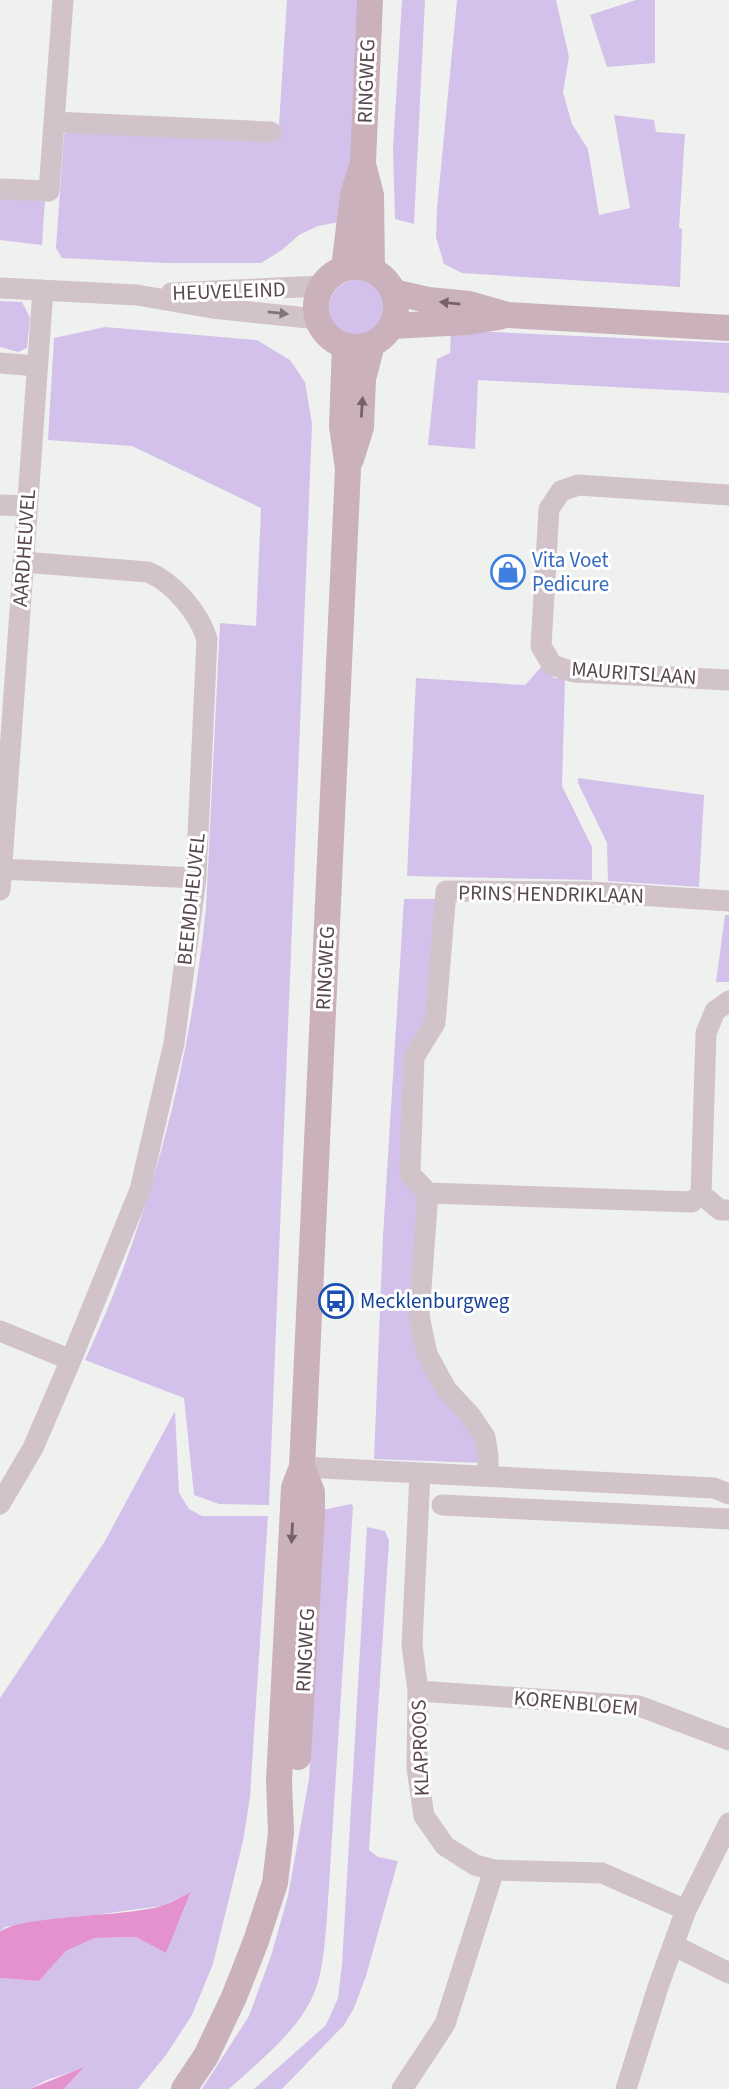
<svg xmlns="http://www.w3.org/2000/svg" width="729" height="2089" font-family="'Source Sans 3',sans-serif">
	<rect width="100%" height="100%" fill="#eff1ef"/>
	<!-- green -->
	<path fill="#d4c1eb" d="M 287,0 L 362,0 L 354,138 L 344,221 L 318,226 L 299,235 L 282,250 L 261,263 L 164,263 L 62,258 L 56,248 L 64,134 L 72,130 L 278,140 Z
		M 402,0 L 425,0 L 414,224 L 395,219 L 393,148 Z
		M 457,0 L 556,0 L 569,57 L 563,92 L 572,124 L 588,149 L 599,215 L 630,208 L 614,115 L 654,120 L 656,132 L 685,134 L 679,228 L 682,229 L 680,287 L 462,273 L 444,264 L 436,237 L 437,209 Z
		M 636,0 L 655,0 L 655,63 L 607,67 L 590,15 Z
		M 0,198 L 45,200 L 42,245 L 0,240 Z
		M329 308a28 28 0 1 1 56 0a28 28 0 1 1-56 0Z
		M 0,301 L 22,302 L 30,318 L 27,348 L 18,352 L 0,347 Z
		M 105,327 L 257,340 L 290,360 L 305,382 L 312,424 L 269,1505 L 219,1504 L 194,1495 L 184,1398 L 85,1360 C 151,1218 190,1064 206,908 L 220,623 L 256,626 L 261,508 L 132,446 L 48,440 L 54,338 Z
		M 451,330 L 729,343 L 729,393 L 478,380 L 475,449 L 428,445 L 437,359 L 450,353 Z
		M 543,665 L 554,678 L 565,678 L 562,786 L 592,847 L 592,880 L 407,876 L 416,678 L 525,685 Z
		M 578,778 L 704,795 L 699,887 L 608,881 L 607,843 L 578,783 Z
		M 404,899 L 438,899 L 431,1015 L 410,1057 L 422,1200 L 416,1311 L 479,1437 L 481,1463 L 374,1459 L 383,1236 Z
		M 725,915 L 729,915 L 729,982 L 716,982 Z
		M 175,1411 L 179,1493 L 189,1509 L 202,1516 L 268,1516 L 250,1797 L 243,1841 L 213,1964 L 192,2015 L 166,2055 L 138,2089 L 64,2089 L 83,2068 L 47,2080 L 30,2089 L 0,2089 L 0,1978 L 39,1981 L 66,1951 L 95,1938 L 136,1937 L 166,1952 L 191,1893 L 161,1906 L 5,1927 L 0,1932 L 0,1698 L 105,1541 Z
		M 351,1504 L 353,1506 L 327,1917 C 325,1939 324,1961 318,1982 C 306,2026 261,2059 229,2089 L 202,2089 L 249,2016 L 271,1956 L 288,1896 L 309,1779 L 322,1510 Z
		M 367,1527 L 385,1531 L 389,1541 L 369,1850 L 378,1857 L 398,1861 L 366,1976 L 354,2008 L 344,2025 L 282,2089 L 254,2089 L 326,2025 L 338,1998 L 342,1965 Z"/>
	<!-- water -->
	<path fill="#e492cd" d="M 191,1892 L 166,1953 L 136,1937 L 95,1938 L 66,1951 L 39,1981 L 0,1978 L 0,1932 C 20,1915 126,1917 161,1906 C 171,1903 181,1897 191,1892 Z
		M 84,2067 L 64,2089 L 30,2089 Z"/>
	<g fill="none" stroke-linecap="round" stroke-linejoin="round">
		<!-- minor -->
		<path stroke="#d2c3ca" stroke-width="21" d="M 54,122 L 271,132
			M 0,189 L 49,191 L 63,0
			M 0,288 L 137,295 L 212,308 L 317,319
			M 171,293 L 321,286
			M 0,363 L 36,366
			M 729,495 L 578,485 L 561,491 L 549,509 L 541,646 L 552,665 L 574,672 L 729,680
			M 0,505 L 27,506
			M 0,869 L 196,878
			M 0,890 L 43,290
			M 729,1001 L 715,1011 L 706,1033 L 701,1194 L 720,1210 L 729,1210
			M 428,1193 L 692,1202 L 701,1194
			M 0,1331 L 71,1360
			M 302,1467 L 714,1488 L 729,1494
			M 420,1473 L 412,1645 L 418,1691 L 417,1768 L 424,1816 L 445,1846 L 475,1865 L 494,1870 L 602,1873 L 686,1910
			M 488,1476 L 488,1455 L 485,1437 L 470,1415 L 446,1389 L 427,1354 L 419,1316 L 428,1193 L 410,1174 L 414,1057 L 435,1023 L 446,891 L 592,892 L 729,901
			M 0,1504 L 33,1448 L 73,1355 L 140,1190 L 174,1043 L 196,878 L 207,639 C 199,613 173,582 148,572 L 23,562
			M 442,1505 L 729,1519
			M 418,1691 L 639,1706 L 729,1740
			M 673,1945 L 729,1973
			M 402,2089 L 445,2024 L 494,1870
			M 626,2089 L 658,1987 L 686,1910 L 729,1823"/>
		<!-- major -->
		<path stroke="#cbb1bc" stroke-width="26" d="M 364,168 L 371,195 L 372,270
			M316 307a40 40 0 1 1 80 0a40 40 0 1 1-80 0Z
			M 344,268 L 353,195 L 363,162 L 370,0
			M 393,292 L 428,300 L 469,304 L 507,315 L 729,328
			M 392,326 L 467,322 L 499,317
			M 351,459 L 361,427 L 363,379 L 372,344
			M 298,1757 L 312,1514 L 312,1492 L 302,1467
			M 184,2089 L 206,2056 L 234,1997 L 256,1941 L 275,1883 L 281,1833 L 279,1781 L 294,1488 L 302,1467 L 348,469 L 342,426 L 345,346"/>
	</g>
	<!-- one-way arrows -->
	<defs><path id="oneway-solid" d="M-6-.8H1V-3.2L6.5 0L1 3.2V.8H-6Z" transform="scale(1.75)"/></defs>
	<g fill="#76626b">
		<use href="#oneway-solid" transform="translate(450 303) rotate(-174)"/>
		<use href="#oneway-solid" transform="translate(362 407) rotate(-86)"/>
		<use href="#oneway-solid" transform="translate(292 1533) rotate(93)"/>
	</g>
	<use fill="#84737b" href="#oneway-solid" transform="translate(278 313) rotate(6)"/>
	<!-- icons -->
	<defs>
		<g id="shop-ring" transform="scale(1.75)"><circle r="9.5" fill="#fff" stroke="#3f7fe0" stroke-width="1.5"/><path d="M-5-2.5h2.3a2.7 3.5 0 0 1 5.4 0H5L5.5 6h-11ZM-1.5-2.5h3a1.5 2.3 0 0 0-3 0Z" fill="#3f7fe0"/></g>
		<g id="bus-ring" transform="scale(1.75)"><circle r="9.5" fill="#fff" stroke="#1a4fb4" stroke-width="1.5"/><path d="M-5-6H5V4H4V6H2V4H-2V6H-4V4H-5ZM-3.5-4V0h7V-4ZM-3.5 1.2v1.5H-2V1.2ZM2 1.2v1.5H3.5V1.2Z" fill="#1a4fb4"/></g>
	</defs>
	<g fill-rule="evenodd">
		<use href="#shop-ring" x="508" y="572"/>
		<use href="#bus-ring" x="336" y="1301"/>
	</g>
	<g text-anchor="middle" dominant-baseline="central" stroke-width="6" stroke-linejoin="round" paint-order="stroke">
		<!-- street labels -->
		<g font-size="21" fill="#5a4850" stroke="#fff">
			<text transform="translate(366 81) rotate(-88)">RINGWEG</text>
			<text transform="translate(229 291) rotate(-2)">HEUVELEIND</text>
			<text transform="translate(24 548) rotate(-86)">AARDHEUVEL</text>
			<text transform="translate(634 673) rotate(4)">MAURITSLAAN</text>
			<text transform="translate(551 894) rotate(1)">PRINS HENDRIKLAAN</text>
			<text transform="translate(191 899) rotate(-84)">BEEMDHEUVEL</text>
			<text transform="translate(325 968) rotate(-87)">RINGWEG</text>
			<text transform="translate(305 1650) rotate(-87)">RINGWEG</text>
			<text transform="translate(576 1703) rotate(5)">KORENBLOEM</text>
			<text transform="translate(420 1748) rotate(-92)">KLAPROOS</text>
		</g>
		<!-- shop labels -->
		<g font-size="21" fill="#366cbe" stroke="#fff" text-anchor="start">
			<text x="532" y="560">Vita Voet<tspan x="532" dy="24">Pedicure</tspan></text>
		</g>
		<!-- transit labels -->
		<g font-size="21" fill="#164399" stroke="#fff" text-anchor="start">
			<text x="360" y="1301">Mecklenburgweg</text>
		</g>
	</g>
</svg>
